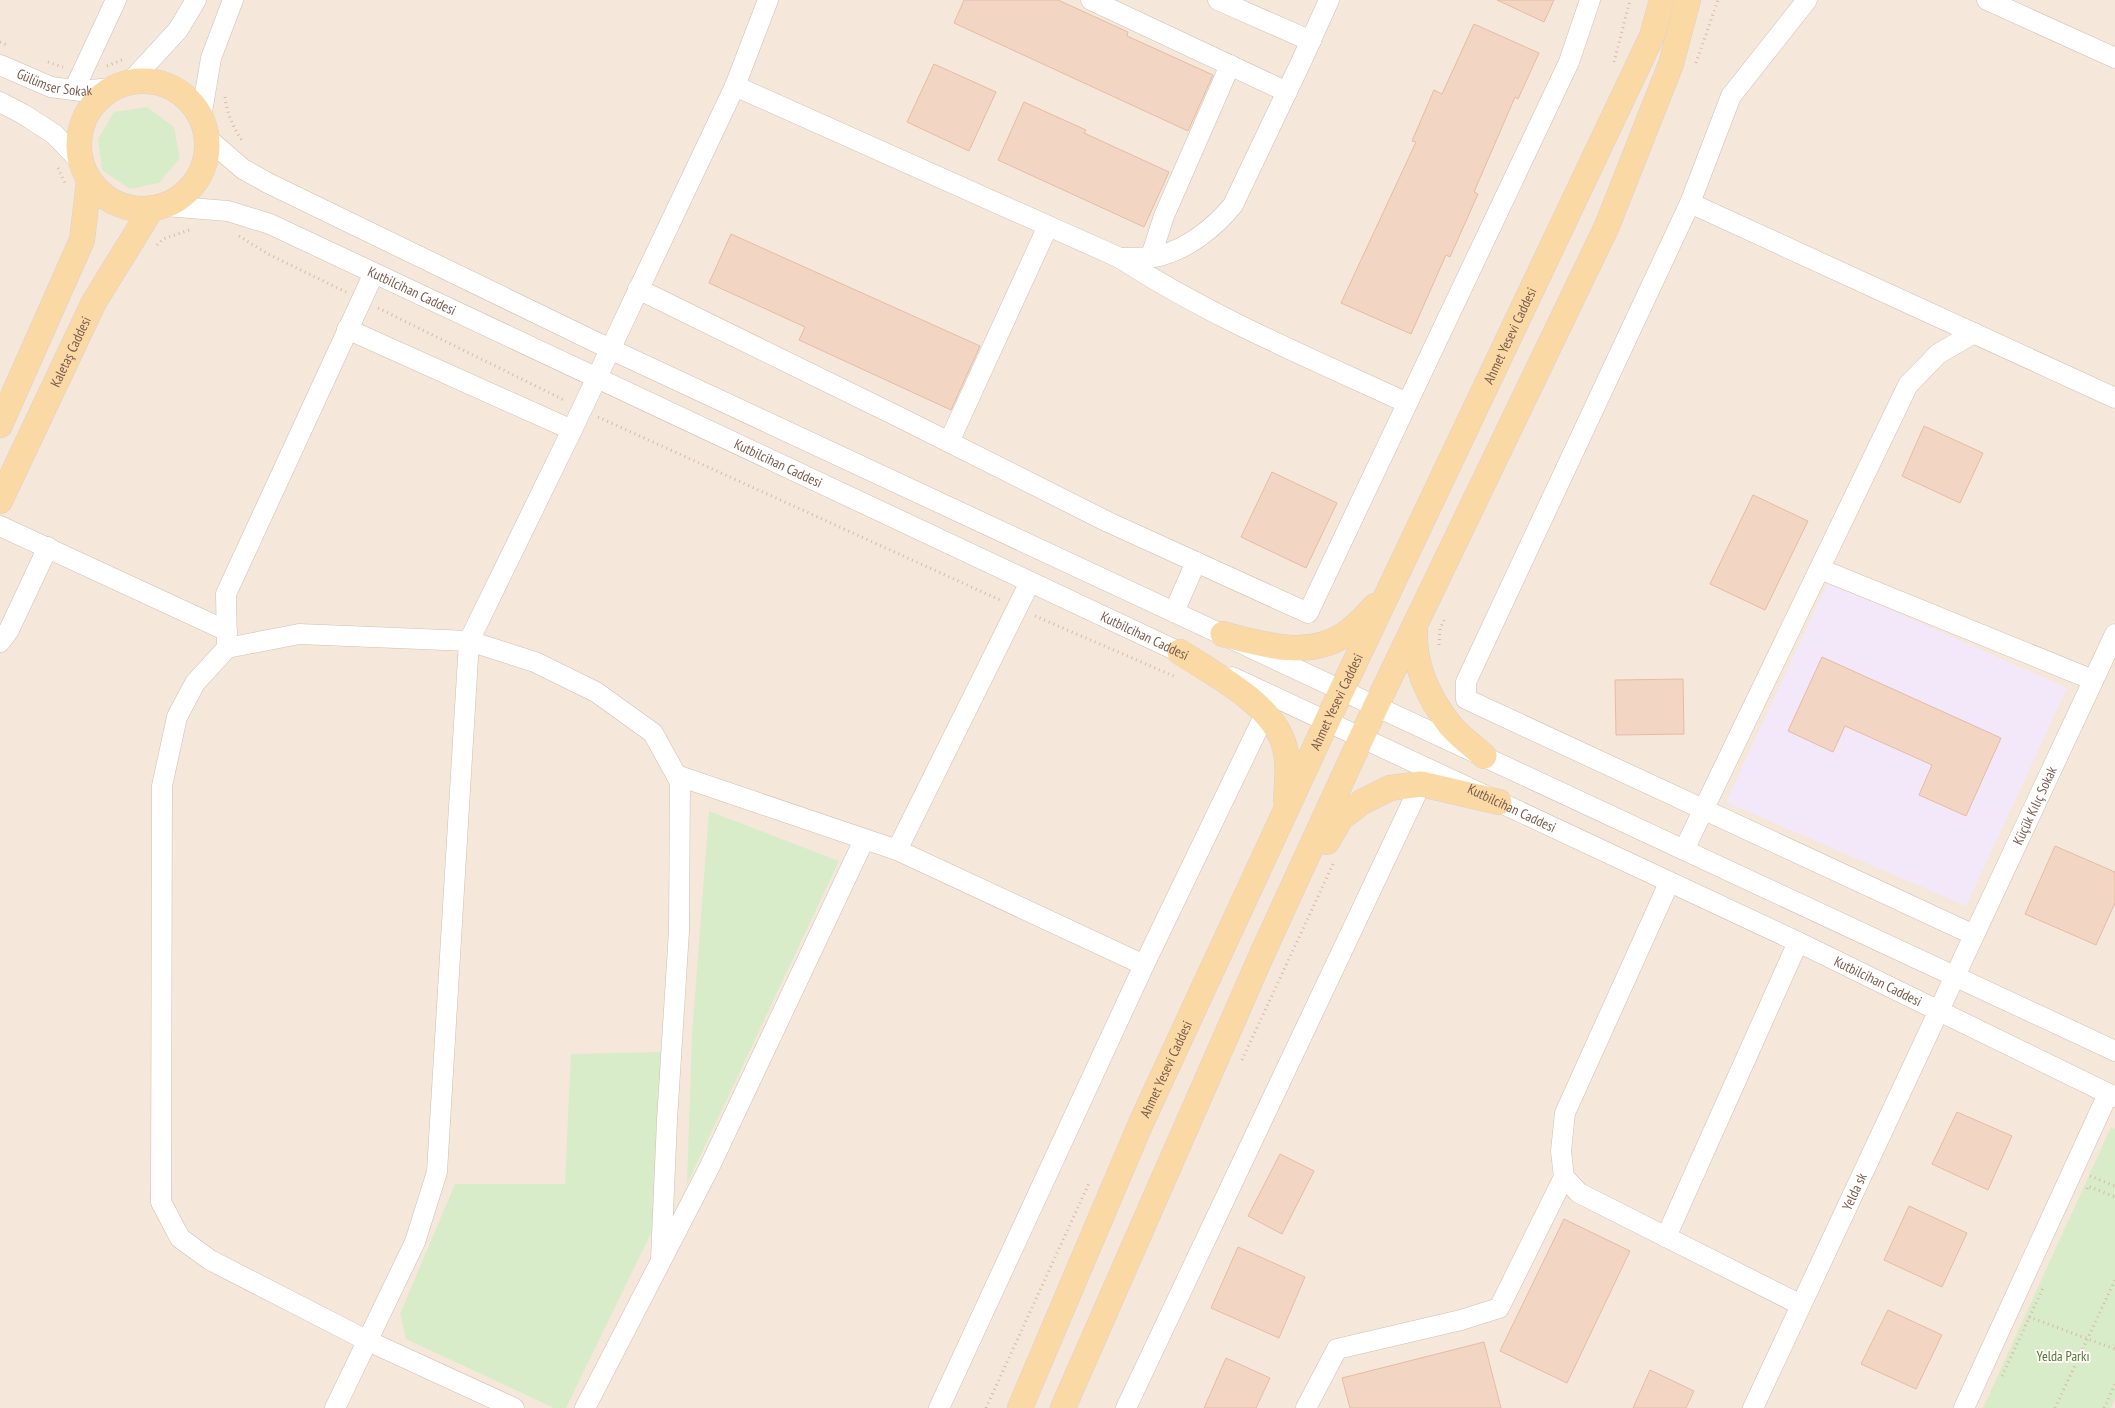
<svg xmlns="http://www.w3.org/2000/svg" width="2115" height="1408" font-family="'PT Sans Narrow',sans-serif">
	<rect width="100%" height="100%" fill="#fdf6ec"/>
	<!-- residential -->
	<path fill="#f5e8da" d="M 0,0 L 2115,0 L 2115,1408 L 0,1408 Z"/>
	<!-- education -->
	<path fill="#f3e8fa" d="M 1828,582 L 2067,688 L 1966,906 L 1726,802 Z"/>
	<!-- green -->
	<path fill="#d8ecc9" d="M 147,107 L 174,127 L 180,158 L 159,183 L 130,189 L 102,170 L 98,139 L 114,112 Z
		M 709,811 L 839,861 L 687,1184 L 692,1035 Z
		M 662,1052 L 653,1229 L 566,1408 L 554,1408 L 406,1339 L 400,1314 L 455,1184 L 565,1184 L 571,1054 Z
		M 2111,1127 L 2115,1129 L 2115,1399 L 2111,1408 L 1983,1408 Z"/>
	<!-- building -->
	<path fill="#f3d5c3" stroke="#e6bba3" d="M 964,0 L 1058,0 L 1128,32 L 1127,36 L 1213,75 L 1188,131 L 954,23 Z
		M 1497,0 L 1554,0 L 1544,22 Z
		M 1474,24 L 1539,53 L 1518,99 L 1515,97 L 1474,192 L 1478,194 L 1450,257 L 1446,255 L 1411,334 L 1341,303 L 1416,142 L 1412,141 L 1434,90 L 1442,94 Z
		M 934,64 L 996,92 L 969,151 L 907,122 Z
		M 1024,102 L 1086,130 L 1084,133 L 1169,172 L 1144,227 L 998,160 Z
		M 731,234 L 980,346 L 951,410 L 799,340 L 805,327 L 709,283 Z
		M 1924,426 L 1983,453 L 1960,503 L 1902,476 Z
		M 1272,472 L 1337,503 L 1306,568 L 1241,537 Z
		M 1753,495 L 1808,521 L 1765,610 L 1710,584 Z
		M 1822,657 L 2001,738 L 1966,816 L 1919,795 L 1932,765 L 1845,726 L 1833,752 L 1788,731 Z
		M 1683,679 L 1684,734 L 1616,735 L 1615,680 Z
		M 2055,846 L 2115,872 L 2115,903 L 2096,945 L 2025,914 Z
		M 1957,1112 L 2012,1136 L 1988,1190 L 1932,1164 Z
		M 1280,1154 L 1314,1171 L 1282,1234 L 1248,1216 Z
		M 1909,1206 L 1967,1233 L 1942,1287 L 1884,1260 Z
		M 1564,1219 L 1630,1251 L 1567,1383 L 1500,1351 Z
		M 1238,1247 L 1305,1277 L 1279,1338 L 1211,1308 Z
		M 1888,1310 L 1942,1335 L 1916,1389 L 1861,1364 Z
		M 1484,1342 L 1501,1408 L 1350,1408 L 1342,1378 Z
		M 1226,1358 L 1270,1378 L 1256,1408 L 1204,1408 Z
		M 1650,1370 L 1694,1391 L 1686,1408 L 1633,1408 Z"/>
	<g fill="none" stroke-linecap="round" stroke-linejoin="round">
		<!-- minor casing -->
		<g stroke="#d1beb0" stroke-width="21">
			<g id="minor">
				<path d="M 1091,0 L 1287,92"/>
				<path d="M 1218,0 L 1311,41"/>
				<path d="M 1807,0 L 1731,96 L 1690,203 L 1466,682 L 1466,699 L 1974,935"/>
				<path d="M 1987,0 L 2115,58"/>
				<path id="s1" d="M 0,65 L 51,87 L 81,91 L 111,88"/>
				<path d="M 131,81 L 178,30 L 196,0"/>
				<path d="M 735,86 L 1120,258 C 1209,316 1310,358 1407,403"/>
				<path d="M 74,90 L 116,0"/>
				<path d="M 0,102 L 23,114 L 54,134 L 80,161"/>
				<path d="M 201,118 L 211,58 L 233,0"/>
				<path d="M 207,138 L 243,169 L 268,183 L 610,349 L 2115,1051"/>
				<path d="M 1690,203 L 2115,398"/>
				<path id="s2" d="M 165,206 L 228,211 L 270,224 L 1192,658"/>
				<path d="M 1151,256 L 1164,216 L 1230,65"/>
				<path d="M 1120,258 C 1132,257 1147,259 1159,256 C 1188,249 1215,227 1233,205 L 1302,60 L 1329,0"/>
				<path d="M 638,289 L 903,419 L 1108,522 L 1308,613 L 1569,62 L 1590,0"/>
				<path d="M 347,329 L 572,430"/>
				<path d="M 949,442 L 1048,226"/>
				<path d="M 0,526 L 227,631"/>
				<path d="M 1820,569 L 2093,680"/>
				<path d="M 1174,612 L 1196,562"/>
				<path d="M 0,642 L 9,630 L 48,547"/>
				<path d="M 227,648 L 226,594 L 374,273"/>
				<path id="s3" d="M 1232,677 L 1798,942 L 2115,1097"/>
				<path d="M 676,775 L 897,850 L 1144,965"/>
				<path d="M 897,850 L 1030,582"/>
				<path d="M 1684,850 L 1908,385 L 1938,354 L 1974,333"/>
				<path d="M 1669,883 L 1565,1113 L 1561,1151 L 1564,1177 L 1579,1193 L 1801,1305"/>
				<path d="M 1666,1237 L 1798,942"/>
				<path d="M 335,1408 L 415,1242 L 437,1172 L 469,641 L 572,430 L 735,86 L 768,0"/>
				<path d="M 514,1408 L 366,1340 L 210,1260 L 180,1238 L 161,1202 L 162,786 L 177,717 L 195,683 L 227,648 L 299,634 L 469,641 L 535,662 L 596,692 L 653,733 L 680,782 L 679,931 L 667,1120 L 661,1260"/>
				<path d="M 585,1408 L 709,1168 L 864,840"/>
				<path d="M 939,1408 L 1144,965 L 1265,714"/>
				<path d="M 1126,1408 L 1421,784"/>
				<path d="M 1306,1408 L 1337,1349 L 1461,1320 L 1499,1308 L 1564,1177"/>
				<path id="s4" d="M 1753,1408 L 2115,634"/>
				<path d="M 1964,1408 L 2108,1094"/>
			</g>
		</g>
		<!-- major casing -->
		<g stroke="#dad1cd" stroke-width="26">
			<g id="major">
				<circle cx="143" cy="145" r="64"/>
				<path d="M 0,425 L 82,240 L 89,181"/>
				<path id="s5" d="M 0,501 L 94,302 L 152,208"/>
				<path d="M 1415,628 C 1413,665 1427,696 1450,725 C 1459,736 1473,746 1484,756"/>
				<path d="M 1223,634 C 1261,644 1307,659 1344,635 C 1356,627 1365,617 1375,606"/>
				<path d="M 1180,652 C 1213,674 1267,701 1282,739 C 1290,758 1287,780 1286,800"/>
				<path d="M 1327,842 L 1341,818 L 1362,802 L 1390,788 L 1421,784 L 1499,802"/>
				<path id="s6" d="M 1020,1408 L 1141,1123 L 1329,717 L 1652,36 L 1662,0"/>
				<path d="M 1063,1408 L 1263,952 L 1376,706 L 1607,226 L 1671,64 L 1688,0"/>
			</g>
		</g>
		<!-- path -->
		<path stroke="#d9b8a5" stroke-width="3" stroke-dasharray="1 4" stroke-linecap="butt" d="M 0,42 L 7,45
			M 48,62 L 63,67
			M 1614,62 L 1630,0
			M 1696,63 L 1718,0
			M 107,66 L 124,59
			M 225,97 C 227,114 234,129 243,142
			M 58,168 L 66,185
			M 239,236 L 268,254 L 346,292
			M 157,245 L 163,239 L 192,229
			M 378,308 L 566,401
			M 598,417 L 1000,600
			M 1035,616 L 1176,677
			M 1439,645 L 1440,629 L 1444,620
			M 1242,1060 L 1334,862
			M 2090,1176 L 2115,1186
			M 2087,1189 L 2088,1186 L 2115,1197
			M 2029,1317 L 2115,1349
			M 2002,1376 L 2043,1288
			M 986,1408 L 1090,1181
			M 2055,1408 L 2115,1280
			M 2104,1408 L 2115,1384"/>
		<!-- minor -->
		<use href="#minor" stroke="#fff" stroke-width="20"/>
		<!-- major -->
		<use href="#major" stroke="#fbd9a5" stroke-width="25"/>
	</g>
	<g text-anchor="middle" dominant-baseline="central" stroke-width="4" stroke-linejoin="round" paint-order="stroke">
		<!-- street labels -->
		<g font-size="14" fill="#7a5c4d" stroke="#fffaf3">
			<text stroke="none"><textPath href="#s1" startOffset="58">Gülümser Sokak</textPath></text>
			<text stroke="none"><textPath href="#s2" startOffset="264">Kutbilcihan Caddesi</textPath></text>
			<text stroke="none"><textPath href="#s6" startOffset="1179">Ahmet Yesevi Caddesi</textPath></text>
			<text stroke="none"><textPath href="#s5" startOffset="165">Kaletaş Caddesi</textPath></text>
			<text stroke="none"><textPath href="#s2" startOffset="669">Kutbilcihan Caddesi</textPath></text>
			<text stroke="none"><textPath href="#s2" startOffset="1074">Kutbilcihan Caddesi</textPath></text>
			<text stroke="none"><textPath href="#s6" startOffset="774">Ahmet Yesevi Caddesi</textPath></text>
			<text stroke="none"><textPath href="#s4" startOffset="665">Küçük Kılıç Sokak</textPath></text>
			<text stroke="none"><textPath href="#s3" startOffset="309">Kutbilcihan Caddesi</textPath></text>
			<text stroke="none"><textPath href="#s3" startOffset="714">Kutbilcihan Caddesi</textPath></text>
			<text stroke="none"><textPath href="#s6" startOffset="369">Ahmet Yesevi Caddesi</textPath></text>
			<text stroke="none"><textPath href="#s4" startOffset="239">Yelda sk</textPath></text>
		</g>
		<!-- park labels -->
		<g font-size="14" fill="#537a41" stroke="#fffaf3">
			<text x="2063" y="1356">Yelda Parkı</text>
		</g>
	</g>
</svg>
